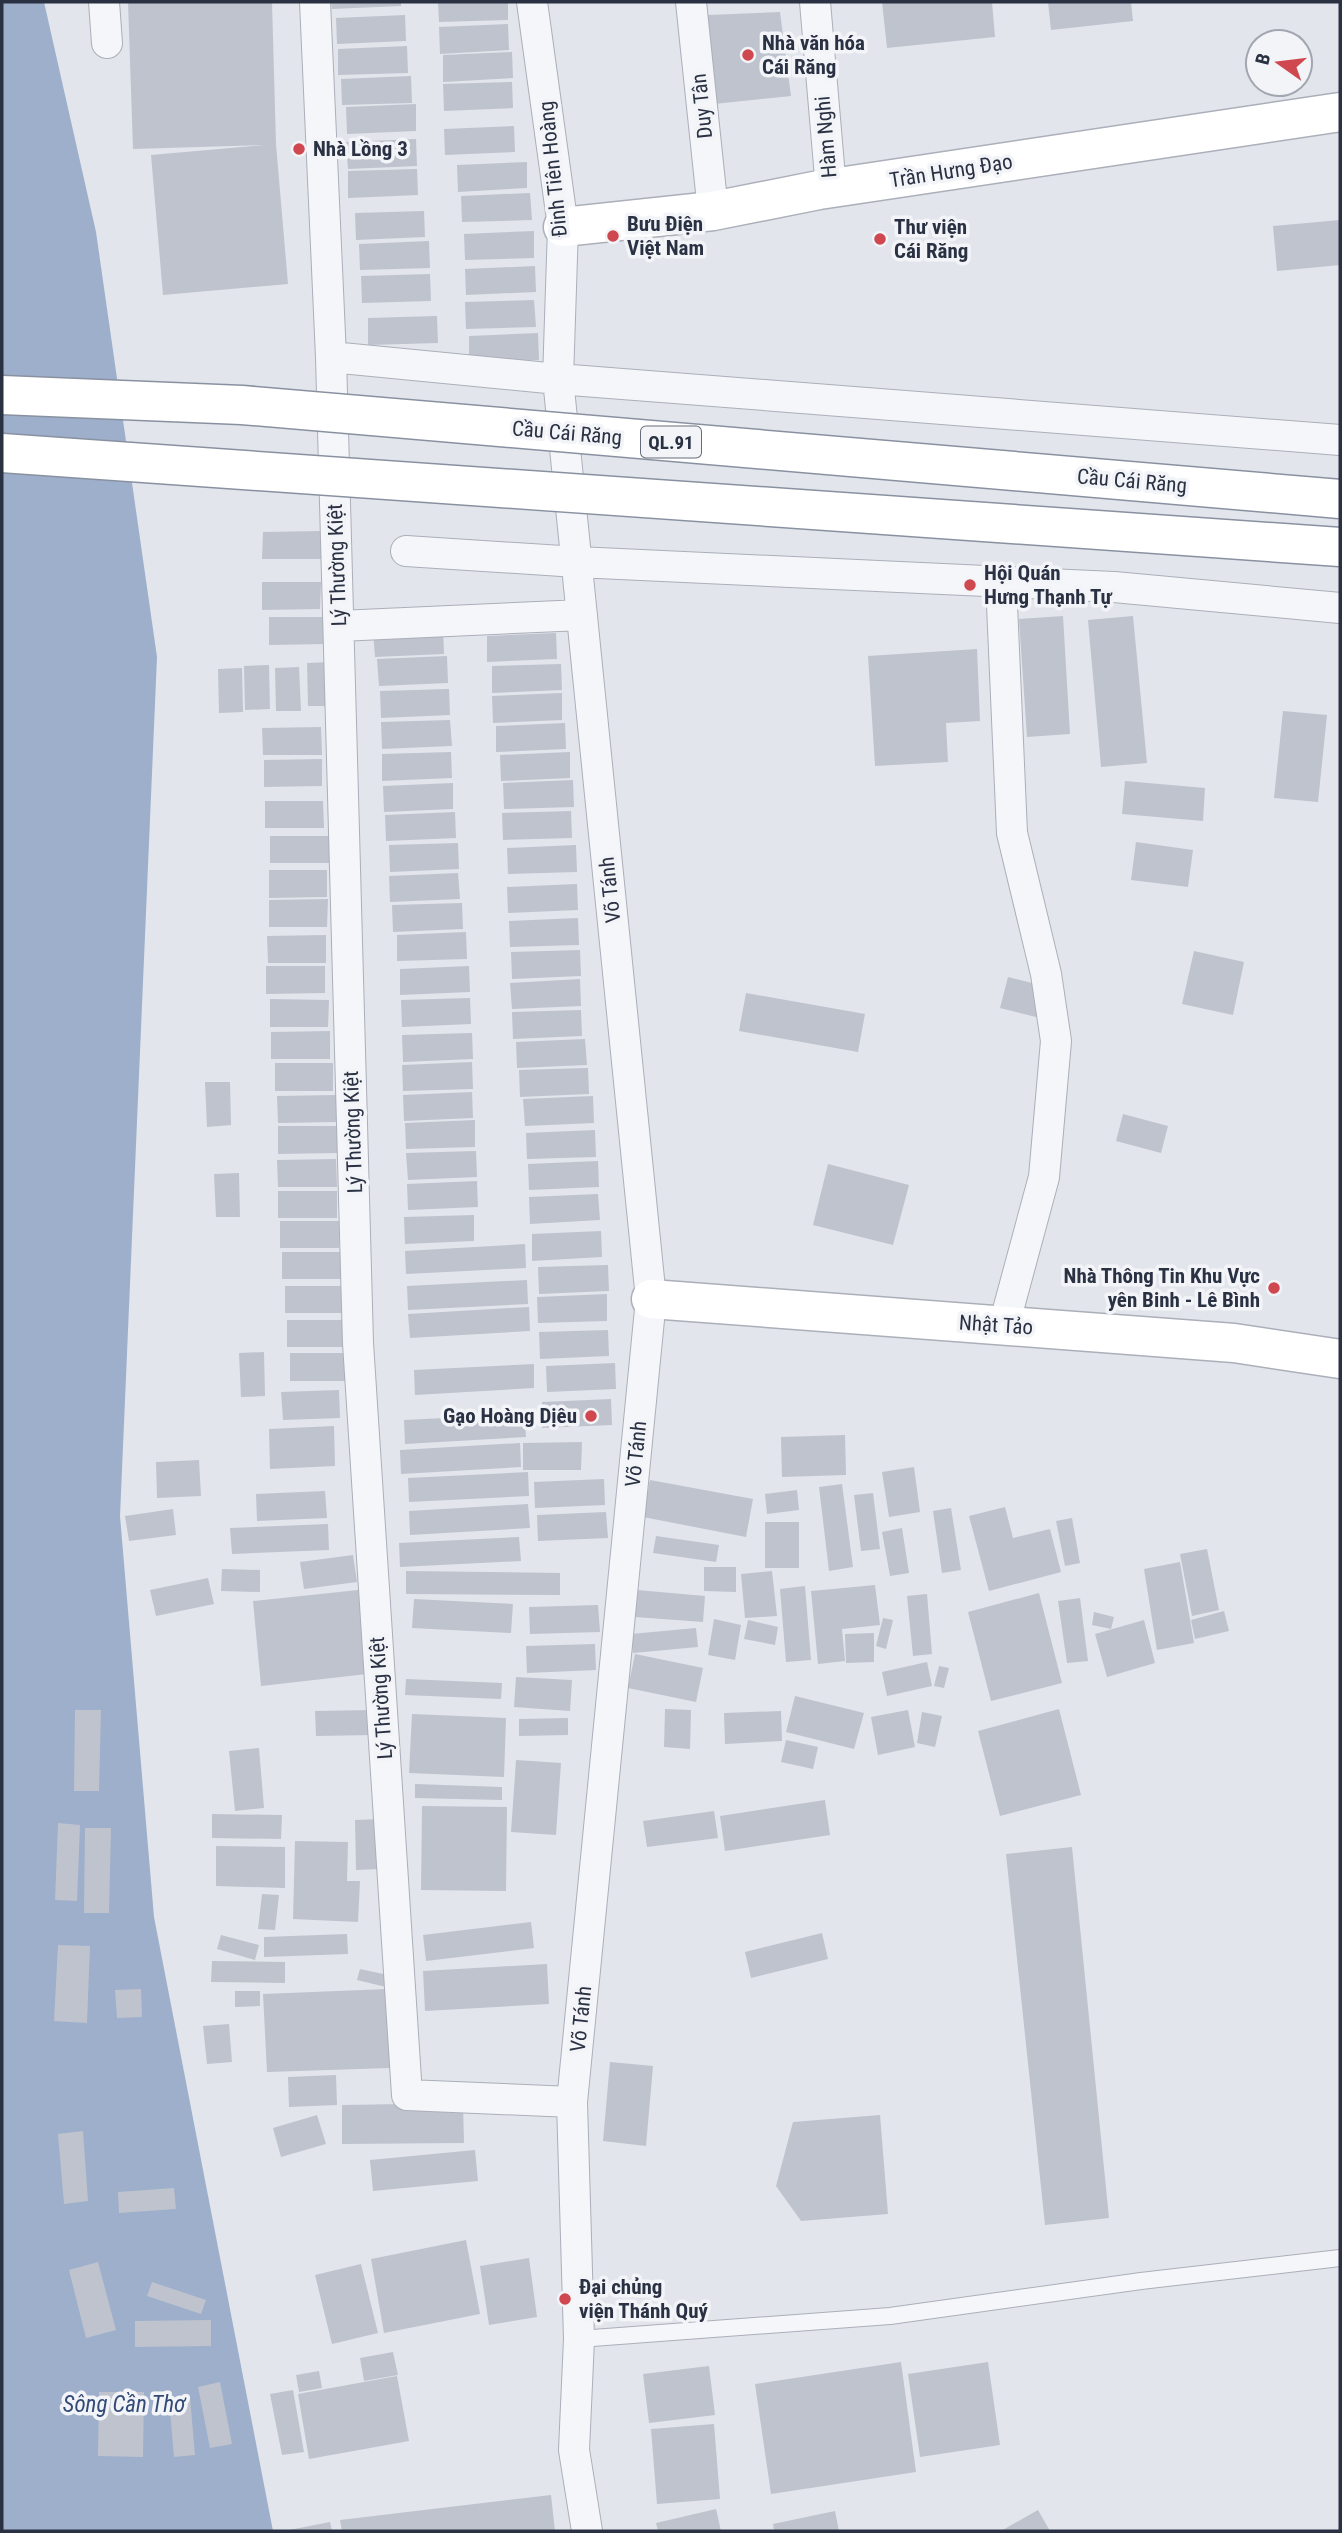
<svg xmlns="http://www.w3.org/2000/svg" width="1342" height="2533" font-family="'Roboto Condensed',sans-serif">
	<rect width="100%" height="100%" fill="#e2e5eb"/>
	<!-- water -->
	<path fill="#9dafcb" d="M 2,2 L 44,2 L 96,232 L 157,657 L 120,1516 L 154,1917 L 273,2531 L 2,2531 Z"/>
	<!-- building -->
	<path fill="#bfc3ce" d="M 128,2 L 272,2 L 276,144 L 288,284 L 163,295 L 151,155 L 264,145 L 133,149 Z
		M 331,2 L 401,2 L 401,6 L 332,9 Z
		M 438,2 L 508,2 L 508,20 L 439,22 Z
		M 882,2 L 992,2 L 995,37 L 887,48 Z
		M 1048,2 L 1131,2 L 1133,21 L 1051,30 Z
		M 780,12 L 791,96 L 714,104 L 708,15 Z
		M 405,15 L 406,41 L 337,44 L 336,18 Z
		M 508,24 L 509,50 L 440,54 L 439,27 Z
		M 407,46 L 408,73 L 338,75 L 338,49 Z
		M 512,52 L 513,78 L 443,82 L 443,55 Z
		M 411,76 L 412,103 L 342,105 L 341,79 Z
		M 512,82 L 513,108 L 444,111 L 443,84 Z
		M 416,104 L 416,131 L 347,134 L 346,107 Z
		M 514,126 L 515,152 L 445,155 L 444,129 Z
		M 416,139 L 417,166 L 348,169 L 346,142 Z
		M 527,162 L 527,188 L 458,192 L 457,165 Z
		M 417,169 L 418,195 L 348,198 L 348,171 Z
		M 530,193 L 532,220 L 462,222 L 461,196 Z
		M 424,211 L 425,237 L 356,240 L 355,213 Z
		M 1340,220 L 1340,265 L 1277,271 L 1273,226 Z
		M 534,231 L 534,258 L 465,260 L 464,234 Z
		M 429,241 L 430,268 L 360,270 L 359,244 Z
		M 535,266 L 536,292 L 466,295 L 465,269 Z
		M 430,274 L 431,301 L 362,303 L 361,276 Z
		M 534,300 L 536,327 L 466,329 L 465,302 Z
		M 437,316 L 438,343 L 368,345 L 368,318 Z
		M 538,333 L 539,360 L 469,362 L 469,336 Z
		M 321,531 L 321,559 L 262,559 L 263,532 Z
		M 262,582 L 321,582 L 320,609 L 262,610 Z
		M 1063,616 L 1070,734 L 1027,737 L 1019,619 Z
		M 1133,616 L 1147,763 L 1101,767 L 1088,620 Z
		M 269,617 L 327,617 L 327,644 L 269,645 Z
		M 443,627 L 444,654 L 375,657 L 373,631 Z
		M 556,633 L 557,659 L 487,662 L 487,636 Z
		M 977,649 L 980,721 L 946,723 L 948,762 L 875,766 L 868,656 Z
		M 447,656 L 448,683 L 379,686 L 377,659 Z
		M 331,662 L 333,706 L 308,706 L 307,663 Z
		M 561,664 L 562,690 L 492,693 L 492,666 Z
		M 269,665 L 270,709 L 245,710 L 244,666 Z
		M 299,667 L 301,711 L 276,711 L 275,668 Z
		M 242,668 L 243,712 L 219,713 L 218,669 Z
		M 449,689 L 450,715 L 381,718 L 380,691 Z
		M 562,693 L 562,720 L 493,723 L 492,696 Z
		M 1283,711 L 1327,715 L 1318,802 L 1274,798 Z
		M 450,720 L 452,746 L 382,749 L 381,722 Z
		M 565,723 L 566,749 L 496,752 L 496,726 Z
		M 321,727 L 322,755 L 263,755 L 262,728 Z
		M 451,752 L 452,778 L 382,781 L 382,754 Z
		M 570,752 L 570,778 L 501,781 L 500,755 Z
		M 322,759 L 322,786 L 264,787 L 264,760 Z
		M 573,780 L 574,807 L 504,809 L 503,783 Z
		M 1125,781 L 1205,788 L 1203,821 L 1122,814 Z
		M 453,783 L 453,809 L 384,812 L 383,786 Z
		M 265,801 L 323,801 L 324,828 L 265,828 Z
		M 571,811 L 572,838 L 503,840 L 502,813 Z
		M 455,812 L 456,838 L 386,841 L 385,815 Z
		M 270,836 L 329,836 L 329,863 L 270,863 Z
		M 1136,842 L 1193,850 L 1188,887 L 1131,880 Z
		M 458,843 L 459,869 L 390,872 L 389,845 Z
		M 576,845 L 577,872 L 508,874 L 507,848 Z
		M 269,870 L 327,870 L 327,897 L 269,898 Z
		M 458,873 L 460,899 L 390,902 L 389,876 Z
		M 577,884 L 578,910 L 508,913 L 507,887 Z
		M 328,899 L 327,927 L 269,927 L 269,900 Z
		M 462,903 L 463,929 L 393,932 L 392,905 Z
		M 578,918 L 579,945 L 510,947 L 509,921 Z
		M 466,932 L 467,959 L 397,961 L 397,935 Z
		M 326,935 L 326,963 L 268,963 L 267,936 Z
		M 580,950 L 581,976 L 512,979 L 511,952 Z
		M 1194,951 L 1244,962 L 1233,1015 L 1182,1004 Z
		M 266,966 L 325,966 L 325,993 L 266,994 Z
		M 469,966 L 470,992 L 400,995 L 400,969 Z
		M 1008,977 L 1052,988 L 1044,1019 L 1000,1008 Z
		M 580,979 L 581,1006 L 512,1009 L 510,983 Z
		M 746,993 L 865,1014 L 858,1052 L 739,1031 Z
		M 470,998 L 471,1024 L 402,1027 L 401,1000 Z
		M 270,999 L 329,1000 L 328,1027 L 270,1027 Z
		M 581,1010 L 582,1036 L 513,1039 L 512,1012 Z
		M 330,1031 L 330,1059 L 271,1059 L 271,1032 Z
		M 472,1033 L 473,1059 L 403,1062 L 402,1035 Z
		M 585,1039 L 587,1065 L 517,1068 L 516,1042 Z
		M 472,1062 L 473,1089 L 403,1091 L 402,1065 Z
		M 275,1063 L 333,1063 L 333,1091 L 275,1091 Z
		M 588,1068 L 589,1094 L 520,1097 L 519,1070 Z
		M 205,1082 L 230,1082 L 231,1125 L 207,1127 Z
		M 472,1092 L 473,1118 L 404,1121 L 403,1095 Z
		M 336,1095 L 336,1122 L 278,1123 L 277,1096 Z
		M 593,1096 L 594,1123 L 525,1126 L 523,1099 Z
		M 1123,1114 L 1168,1126 L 1161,1153 L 1116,1141 Z
		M 475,1120 L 475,1147 L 406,1149 L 405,1123 Z
		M 278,1126 L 337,1126 L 337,1153 L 278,1154 Z
		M 595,1130 L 596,1157 L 527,1159 L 526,1133 Z
		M 476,1151 L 477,1177 L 408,1180 L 406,1153 Z
		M 336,1159 L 337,1187 L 278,1187 L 277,1160 Z
		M 598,1161 L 599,1187 L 529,1190 L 528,1164 Z
		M 828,1164 L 909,1185 L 893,1245 L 813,1225 Z
		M 239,1173 L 240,1217 L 216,1217 L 214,1174 Z
		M 477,1181 L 478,1207 L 408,1210 L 407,1184 Z
		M 278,1191 L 337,1191 L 337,1218 L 278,1218 Z
		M 598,1194 L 600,1220 L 530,1224 L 529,1197 Z
		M 474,1215 L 474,1241 L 405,1244 L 404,1217 Z
		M 280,1221 L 339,1221 L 339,1248 L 280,1248 Z
		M 601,1231 L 602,1257 L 532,1261 L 532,1234 Z
		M 525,1244 L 526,1268 L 406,1274 L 405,1251 Z
		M 282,1252 L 341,1252 L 341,1279 L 282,1279 Z
		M 608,1265 L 609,1291 L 539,1294 L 538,1267 Z
		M 527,1280 L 528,1304 L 408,1310 L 407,1286 Z
		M 285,1286 L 344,1286 L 344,1313 L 285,1313 Z
		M 607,1294 L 607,1321 L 538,1323 L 537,1297 Z
		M 529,1307 L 530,1331 L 410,1338 L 408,1314 Z
		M 287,1320 L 345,1320 L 345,1347 L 287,1347 Z
		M 608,1330 L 609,1356 L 540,1359 L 539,1332 Z
		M 264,1352 L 265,1396 L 241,1397 L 239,1353 Z
		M 290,1353 L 349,1353 L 348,1381 L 290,1381 Z
		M 615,1363 L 616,1389 L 547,1392 L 546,1366 Z
		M 534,1364 L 534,1388 L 415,1395 L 414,1370 Z
		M 339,1390 L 340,1418 L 283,1420 L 281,1392 Z
		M 611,1399 L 612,1425 L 542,1428 L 542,1402 Z
		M 524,1414 L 526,1437 L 405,1444 L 404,1420 Z
		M 334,1426 L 335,1466 L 270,1469 L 269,1429 Z
		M 845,1435 L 846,1475 L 782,1477 L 781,1437 Z
		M 582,1442 L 581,1470 L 523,1470 L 523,1443 Z
		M 520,1443 L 521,1467 L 401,1474 L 400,1450 Z
		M 199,1460 L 201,1496 L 157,1498 L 156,1462 Z
		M 914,1467 L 920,1512 L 889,1517 L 882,1472 Z
		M 528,1472 L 529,1496 L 409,1502 L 408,1478 Z
		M 604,1479 L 605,1505 L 535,1508 L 534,1482 Z
		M 650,1480 L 753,1499 L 746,1537 L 643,1517 Z
		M 842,1484 L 853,1567 L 829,1571 L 819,1487 Z
		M 797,1490 L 799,1510 L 767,1514 L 765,1494 Z
		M 325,1491 L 327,1518 L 257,1521 L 256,1494 Z
		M 873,1493 L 880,1549 L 861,1551 L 854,1495 Z
		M 528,1504 L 530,1528 L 410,1535 L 409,1511 Z
		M 1005,1507 L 1013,1538 L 1050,1529 L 1061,1572 L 989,1591 L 969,1516 Z
		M 951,1508 L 961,1570 L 942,1573 L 933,1511 Z
		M 173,1509 L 176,1535 L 129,1541 L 125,1516 Z
		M 606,1512 L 608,1538 L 538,1541 L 537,1515 Z
		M 1072,1518 L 1080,1563 L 1065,1566 L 1056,1521 Z
		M 765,1522 L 799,1522 L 799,1568 L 765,1568 Z
		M 328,1524 L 329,1550 L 232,1554 L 230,1528 Z
		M 902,1528 L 909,1573 L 890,1576 L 882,1532 Z
		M 656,1536 L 719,1545 L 716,1562 L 653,1553 Z
		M 519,1537 L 521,1561 L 400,1567 L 399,1543 Z
		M 1207,1549 L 1219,1610 L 1192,1616 L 1180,1554 Z
		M 353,1555 L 357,1582 L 304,1589 L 300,1562 Z
		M 1180,1562 L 1194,1643 L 1157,1650 L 1144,1569 Z
		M 704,1567 L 736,1567 L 736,1592 L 704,1591 Z
		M 222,1569 L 260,1570 L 260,1592 L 221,1591 Z
		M 406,1571 L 560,1573 L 560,1595 L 406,1594 Z
		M 772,1571 L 777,1616 L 745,1618 L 741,1574 Z
		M 208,1578 L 214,1604 L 156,1616 L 150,1590 Z
		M 875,1585 L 880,1625 L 842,1629 L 845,1661 L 818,1664 L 811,1591 Z
		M 805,1586 L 811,1660 L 786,1662 L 780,1589 Z
		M 358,1590 L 367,1674 L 261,1686 L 253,1601 Z
		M 637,1590 L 705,1596 L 703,1622 L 635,1617 Z
		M 1039,1593 L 1062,1683 L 991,1701 L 968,1612 Z
		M 927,1594 L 932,1654 L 913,1656 L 907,1596 Z
		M 1080,1598 L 1088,1661 L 1067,1663 L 1058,1601 Z
		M 414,1599 L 513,1604 L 511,1633 L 412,1628 Z
		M 598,1605 L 600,1632 L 530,1634 L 529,1607 Z
		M 1224,1611 L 1229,1631 L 1195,1639 L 1191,1620 Z
		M 1094,1612 L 1114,1617 L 1111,1629 L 1092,1625 Z
		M 883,1618 L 893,1620 L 886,1649 L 876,1646 Z
		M 714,1619 L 741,1625 L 735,1660 L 708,1655 Z
		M 748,1620 L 778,1627 L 775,1645 L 744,1639 Z
		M 1144,1620 L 1155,1663 L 1107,1677 L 1095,1634 Z
		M 696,1628 L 698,1647 L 633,1653 L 631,1634 Z
		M 874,1633 L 874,1662 L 846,1663 L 845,1634 Z
		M 595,1644 L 596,1670 L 527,1673 L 526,1646 Z
		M 635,1654 L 703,1668 L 696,1702 L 628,1688 Z
		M 927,1662 L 932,1686 L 887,1696 L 882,1672 Z
		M 939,1666 L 949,1668 L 944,1688 L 934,1686 Z
		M 516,1677 L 572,1680 L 570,1711 L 514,1707 Z
		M 406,1679 L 502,1683 L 501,1699 L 405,1695 Z
		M 795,1696 L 864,1713 L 854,1749 L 786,1732 Z
		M 665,1709 L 691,1710 L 690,1749 L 664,1747 Z
		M 1059,1709 L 1081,1795 L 1000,1816 L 978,1731 Z
		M 75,1710 L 101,1710 L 99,1791 L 74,1791 Z
		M 372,1710 L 372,1735 L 316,1736 L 315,1711 Z
		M 908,1710 L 915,1747 L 878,1755 L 871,1717 Z
		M 781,1711 L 782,1741 L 725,1744 L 724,1713 Z
		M 922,1712 L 942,1716 L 935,1747 L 917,1743 Z
		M 412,1714 L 506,1718 L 504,1777 L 409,1773 Z
		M 568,1718 L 568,1735 L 519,1736 L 519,1719 Z
		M 786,1740 L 818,1747 L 813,1769 L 781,1762 Z
		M 259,1748 L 264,1808 L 235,1811 L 229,1751 Z
		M 516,1760 L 561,1763 L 556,1835 L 511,1832 Z
		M 415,1784 L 502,1787 L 502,1800 L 415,1798 Z
		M 825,1800 L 830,1835 L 725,1851 L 720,1816 Z
		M 422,1806 L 507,1807 L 506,1891 L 421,1890 Z
		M 714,1811 L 718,1838 L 647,1847 L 643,1821 Z
		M 212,1814 L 282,1815 L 281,1839 L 212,1838 Z
		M 380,1819 L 381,1869 L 356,1870 L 355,1820 Z
		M 58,1823 L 80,1825 L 77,1901 L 55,1900 Z
		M 85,1828 L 111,1828 L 109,1913 L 84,1913 Z
		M 295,1841 L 348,1842 L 347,1881 L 360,1881 L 358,1922 L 293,1919 Z
		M 216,1846 L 285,1847 L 285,1888 L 216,1886 Z
		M 1072,1847 L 1109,2218 L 1045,2225 L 1006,1854 Z
		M 262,1894 L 279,1895 L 275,1930 L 258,1929 Z
		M 531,1922 L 534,1948 L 426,1961 L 423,1935 Z
		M 822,1933 L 828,1959 L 751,1978 L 745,1952 Z
		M 347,1934 L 348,1954 L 264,1957 L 264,1937 Z
		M 221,1935 L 259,1945 L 255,1960 L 217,1949 Z
		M 58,1945 L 90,1946 L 87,2023 L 54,2021 Z
		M 212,1961 L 285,1962 L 285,1983 L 211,1982 Z
		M 547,1964 L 549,2004 L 425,2011 L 423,1971 Z
		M 360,1969 L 388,1975 L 386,1987 L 357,1980 Z
		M 141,1989 L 142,2017 L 117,2018 L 115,1990 Z
		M 387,1989 L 390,2068 L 267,2072 L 263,1994 Z
		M 235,1991 L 260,1991 L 260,2006 L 235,2007 Z
		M 229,2024 L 232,2062 L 207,2064 L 203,2026 Z
		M 610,2062 L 653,2066 L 646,2146 L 603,2141 Z
		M 336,2075 L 337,2105 L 289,2107 L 288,2077 Z
		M 463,2103 L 464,2143 L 342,2144 L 342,2105 Z
		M 317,2115 L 326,2144 L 281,2157 L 273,2128 Z
		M 880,2115 L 888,2214 L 801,2221 L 776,2186 L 793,2122 Z
		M 83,2131 L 88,2201 L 64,2204 L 58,2134 Z
		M 475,2150 L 478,2181 L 373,2191 L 370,2160 Z
		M 174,2188 L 176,2209 L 119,2213 L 118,2192 Z
		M 466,2240 L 480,2314 L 384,2333 L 371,2259 Z
		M 529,2258 L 537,2317 L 489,2325 L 480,2266 Z
		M 98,2262 L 116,2330 L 86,2338 L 69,2270 Z
		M 361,2264 L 378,2333 L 332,2344 L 315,2275 Z
		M 152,2282 L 206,2300 L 201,2314 L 147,2296 Z
		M 211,2320 L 211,2346 L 135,2347 L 135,2321 Z
		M 393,2352 L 398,2375 L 364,2381 L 360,2358 Z
		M 901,2362 L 916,2472 L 771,2494 L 755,2384 Z
		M 988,2362 L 1000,2445 L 920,2457 L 908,2374 Z
		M 709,2366 L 715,2415 L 649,2423 L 643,2374 Z
		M 319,2371 L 322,2388 L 299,2392 L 296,2375 Z
		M 397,2376 L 409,2441 L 309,2459 L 298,2394 Z
		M 220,2382 L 232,2444 L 210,2448 L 198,2387 Z
		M 293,2390 L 304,2452 L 282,2455 L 270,2394 Z
		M 99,2392 L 144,2392 L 143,2457 L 98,2456 Z
		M 190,2397 L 195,2455 L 174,2457 L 169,2399 Z
		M 714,2424 L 720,2499 L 657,2504 L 651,2429 Z
		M 551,2495 L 555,2531 L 342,2531 L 340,2520 Z
		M 716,2509 L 721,2531 L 658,2531 L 656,2523 Z
		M 1038,2510 L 1050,2531 L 1001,2531 Z
		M 835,2511 L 839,2531 L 774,2531 L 773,2524 Z
		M 330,2522 L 332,2531 L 290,2531 L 289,2530 Z"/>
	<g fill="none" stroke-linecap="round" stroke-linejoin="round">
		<!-- lane casing -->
		<g stroke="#abafb9" stroke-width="18">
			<path id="lane" d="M 579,2339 L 890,2316 L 1141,2281 L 1340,2258"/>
		</g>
		<!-- street casing -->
		<g stroke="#abafb9" stroke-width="32">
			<path id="street" d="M 104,2 L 107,43
				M 315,2 L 331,357 L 358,1343 L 407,2095 L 572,2102
				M 532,2 L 563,227 L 558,379 L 651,1299 L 572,2102 L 579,2339 L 574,2450 L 587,2531
				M 691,2 L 713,211
				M 815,2 L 831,189
				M 331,357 L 558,379 L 1340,440
				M 406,551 L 577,562 L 1114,587 L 1340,608
				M 1001,582 L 1012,833 L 1046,974 L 1056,1041 L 1044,1177 L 1004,1325
				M 339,626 L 582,615"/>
		</g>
		<!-- secondary casing -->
		<g stroke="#abafb9" stroke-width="41">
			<path id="secondary" d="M 563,227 L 713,211 L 819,190 L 1340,112
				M 651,1299 L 1234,1343 L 1340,1359"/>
		</g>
		<!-- lane -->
		<use href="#lane" stroke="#f5f6f9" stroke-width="16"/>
		<!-- street -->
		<use href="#street" stroke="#f5f6f9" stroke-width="30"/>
		<!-- secondary -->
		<use href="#secondary" stroke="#fff" stroke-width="38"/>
		<!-- highway-bridge casing -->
		<g stroke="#8991a1" stroke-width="41" stroke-linecap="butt">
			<path id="highway-bridge" d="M 2,395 L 242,405 L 1340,499
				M 2,453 L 1340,547"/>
		</g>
		<!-- highway-bridge -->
		<use href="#highway-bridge" stroke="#fff" stroke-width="38"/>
	</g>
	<!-- markers -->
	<g fill="#cf474f" stroke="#f2f4f8" stroke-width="2.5">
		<circle cx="748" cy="55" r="7"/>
		<circle cx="299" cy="149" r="7"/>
		<circle cx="613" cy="236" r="7"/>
		<circle cx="880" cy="239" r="7"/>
		<circle cx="970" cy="585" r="7"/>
		<circle cx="1274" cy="1288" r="7"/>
		<circle cx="591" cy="1416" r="7"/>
		<circle cx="565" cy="2299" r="7"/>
	</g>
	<g text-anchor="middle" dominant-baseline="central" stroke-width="7" stroke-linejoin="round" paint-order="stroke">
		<!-- shield labels -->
		<rect fill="#f2f4f8" stroke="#666c79" stroke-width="2" x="641" y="426.5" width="60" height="31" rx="5"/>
		<g font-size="19" font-weight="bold" fill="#2a3143">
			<text x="671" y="442">QL.91</text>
		</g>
		<!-- poi labels -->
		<g font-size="21" font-weight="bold" fill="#2a3143" stroke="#f2f4f8" text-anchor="start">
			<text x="762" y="43">Nhà văn hóa<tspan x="762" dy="24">Cái Răng</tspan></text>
			<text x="313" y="149">Nhà Lồng 3</text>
			<text x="627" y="224">Bưu Điện<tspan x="627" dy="24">Việt Nam</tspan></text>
			<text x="894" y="227">Thư viện<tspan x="894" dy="24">Cái Răng</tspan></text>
			<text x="984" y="573">Hội Quán<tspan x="984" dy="24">Hưng Thạnh Tự</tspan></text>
			<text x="1260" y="1276" text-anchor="end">Nhà Thông Tin Khu Vực<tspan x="1260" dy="24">yên Binh - Lê Bình</tspan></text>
			<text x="577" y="1416" text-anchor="end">Gạo Hoàng Dịêu</text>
			<text x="579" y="2287">Đại chủng<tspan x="579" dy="24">viện Thánh Quý</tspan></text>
		</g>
		<!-- street labels -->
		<g font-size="21" fill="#2a3143" stroke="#f2f4f8">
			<text transform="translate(702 106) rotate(-96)">Duy Tân</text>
			<text transform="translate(826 137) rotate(-95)">Hàm Nghi</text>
			<text transform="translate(553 169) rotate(-96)">Đinh Tiên Hoàng</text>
			<text transform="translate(951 171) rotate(-9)">Trần Hưng Đạo</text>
			<text transform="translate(567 433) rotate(5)">Cầu Cái Răng</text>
			<text transform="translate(1132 481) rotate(5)">Cầu Cái Răng</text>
			<text transform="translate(337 565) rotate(-92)">Lý Thường Kiệt</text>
			<text transform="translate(610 890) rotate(-96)">Võ Tánh</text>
			<text transform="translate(353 1132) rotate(-92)">Lý Thường Kiệt</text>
			<text transform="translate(996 1325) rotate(4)">Nhật Tảo</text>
			<text transform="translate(636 1454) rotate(-84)">Võ Tánh</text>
			<text transform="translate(381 1698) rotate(-94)">Lý Thường Kiệt</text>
			<text transform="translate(581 2019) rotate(-84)">Võ Tánh</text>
		</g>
		<!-- water labels -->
		<g font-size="23" font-style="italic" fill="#344b77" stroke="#f2f4f8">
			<text x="124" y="2404">Sông Cần Thơ</text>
		</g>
	</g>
	<!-- border -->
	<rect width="1342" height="2533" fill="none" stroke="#2a3143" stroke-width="7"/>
	<!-- north arrow -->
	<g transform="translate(1279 63) rotate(284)"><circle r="33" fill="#f2f4f8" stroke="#a2a6b0" stroke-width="2"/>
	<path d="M0-5L12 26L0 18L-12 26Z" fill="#cf474f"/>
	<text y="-10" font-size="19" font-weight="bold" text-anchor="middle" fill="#2a3143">B</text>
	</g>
</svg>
